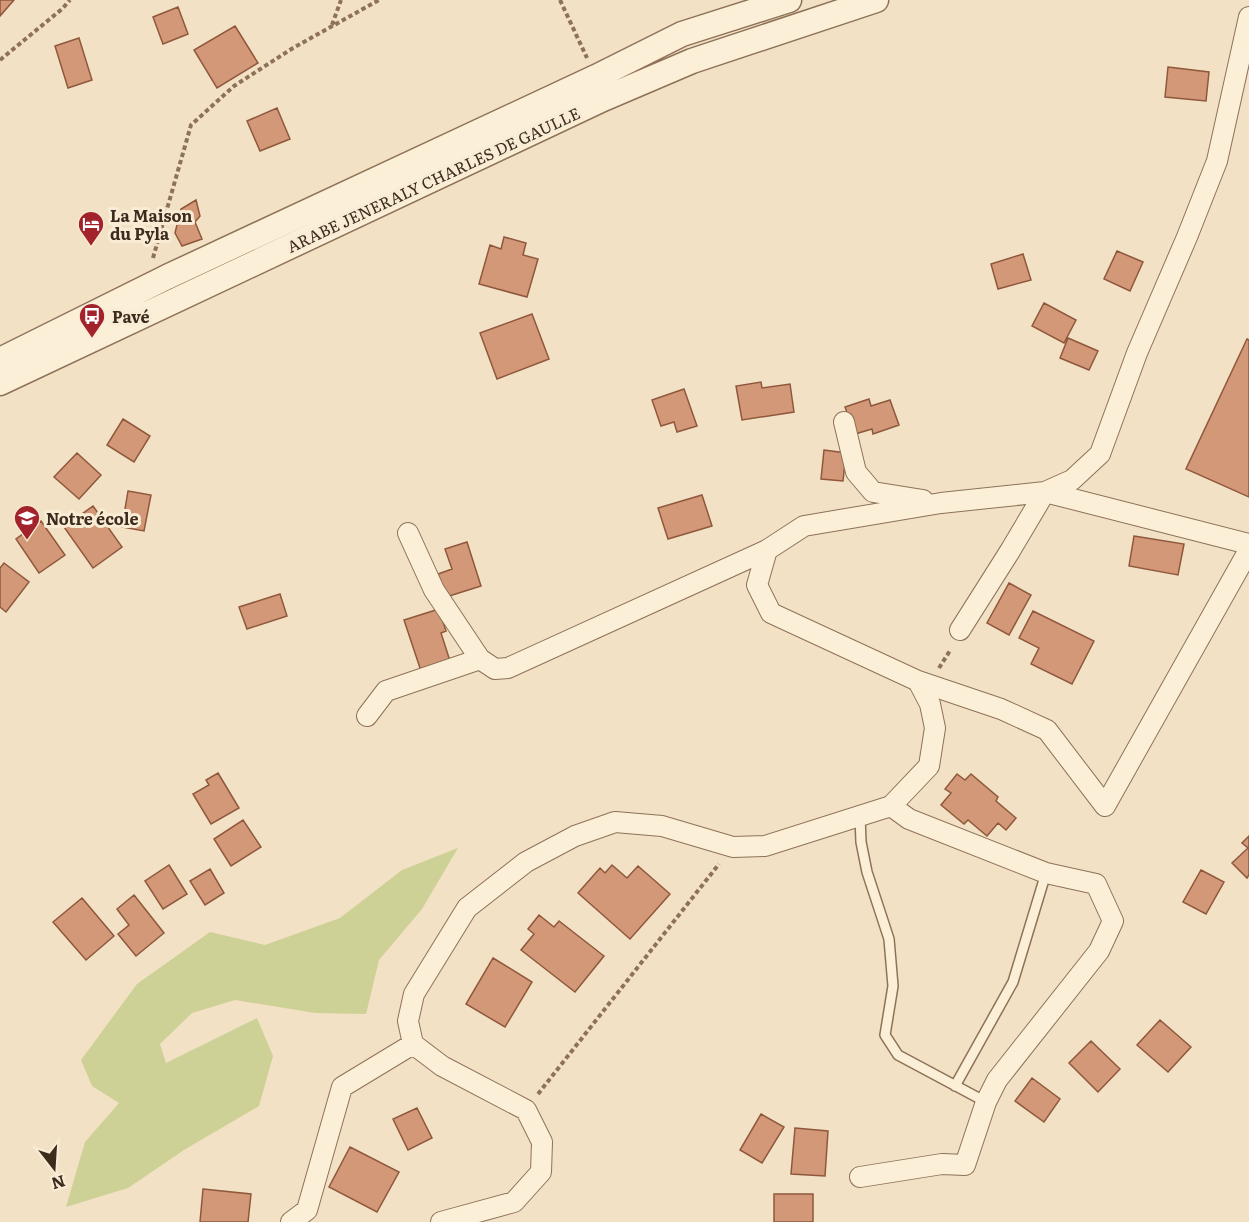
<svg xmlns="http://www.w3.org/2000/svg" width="1249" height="1222" font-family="Literata,serif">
	<rect width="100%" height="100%" fill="#f2e1c4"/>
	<!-- green -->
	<path fill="#ced196" d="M 458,848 L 422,909 L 379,960 L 366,1014 L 315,1013 L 235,1000 L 192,1013 L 160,1044 L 166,1063 L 257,1018 L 273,1056 L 259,1106 L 184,1150 L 128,1188 L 66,1207 L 85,1142 L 119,1103 L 92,1086 L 81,1060 L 137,984 L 210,932 L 265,945 L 340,918 L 402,870 Z"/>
	<!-- building -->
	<path fill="#d39877" stroke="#8f583c" stroke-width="1.5" d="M 0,0 L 14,0 L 0,16 Z
		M 178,7 L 188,34 L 163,44 L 153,17 Z
		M 235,26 L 258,63 L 217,88 L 194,50 Z
		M 79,38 L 92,80 L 68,88 L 55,46 Z
		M 1168,67 L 1209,72 L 1206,101 L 1165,97 Z
		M 277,108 L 290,139 L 260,151 L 247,121 Z
		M 196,200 L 200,216 L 195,222 L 202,239 L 182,246 L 175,233 L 181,209 Z
		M 504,237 L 526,243 L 523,255 L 538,259 L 527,297 L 479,284 L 490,245 L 501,249 Z
		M 1117,251 L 1143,262 L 1130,291 L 1104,279 Z
		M 1023,254 L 1031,280 L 998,289 L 991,264 Z
		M 1044,303 L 1076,320 L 1064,343 L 1032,326 Z
		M 532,314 L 549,359 L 497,379 L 480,333 Z
		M 1068,338 L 1098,351 L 1089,370 L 1060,358 Z
		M 1247,339 L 1249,340 L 1249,497 L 1186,469 Z
		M 761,382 L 762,388 L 790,384 L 794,412 L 742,420 L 736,386 Z
		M 684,389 L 697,426 L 677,432 L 674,422 L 661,426 L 652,400 Z
		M 869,399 L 871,406 L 890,400 L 899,425 L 873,434 L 872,429 L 855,434 L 845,407 Z
		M 123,419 L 150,436 L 134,462 L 107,445 Z
		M 824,450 L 846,453 L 843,481 L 821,479 Z
		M 77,453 L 101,475 L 79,499 L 54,477 Z
		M 128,491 L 151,495 L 144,531 L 122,527 Z
		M 702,495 L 712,526 L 668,539 L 658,508 Z
		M 93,506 L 122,547 L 93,568 L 64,527 Z
		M 41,521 L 65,555 L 39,573 L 16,539 Z
		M 1134,536 L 1184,544 L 1178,575 L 1129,566 Z
		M 467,542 L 481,586 L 446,597 L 438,574 L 452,569 L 445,549 Z
		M 4,563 L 29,582 L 6,612 L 0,607 L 0,568 Z
		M 1009,583 L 1031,595 L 1009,635 L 987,623 Z
		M 280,594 L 287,616 L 247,629 L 239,607 Z
		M 439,609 L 446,631 L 441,633 L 451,664 L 423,677 L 404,620 Z
		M 1033,611 L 1094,641 L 1072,684 L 1031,664 L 1039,648 L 1019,638 Z
		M 218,773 L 239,808 L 211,824 L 193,794 L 209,785 L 206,780 Z
		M 957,774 L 965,780 L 971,774 L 998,797 L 996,801 L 1016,818 L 1006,830 L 998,823 L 987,836 L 968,820 L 964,824 L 941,805 L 951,793 L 945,789 Z
		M 243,820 L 261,847 L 231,866 L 214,839 Z
		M 1249,836 L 1249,875 L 1247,878 L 1232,863 L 1248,848 L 1242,843 Z
		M 169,865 L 187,894 L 163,909 L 145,881 Z
		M 612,865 L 627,878 L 638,866 L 670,894 L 630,939 L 578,893 L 600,868 L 605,873 Z
		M 210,869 L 224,893 L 205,905 L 190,881 Z
		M 1201,870 L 1224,882 L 1206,914 L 1183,902 Z
		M 134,895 L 164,933 L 136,956 L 118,934 L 129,925 L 117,909 Z
		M 82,898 L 114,936 L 86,960 L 53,922 Z
		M 539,915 L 554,927 L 559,921 L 604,956 L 575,992 L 521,950 L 534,934 L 528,929 Z
		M 493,958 L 532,982 L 505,1027 L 466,1004 Z
		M 1160,1020 L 1191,1047 L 1168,1072 L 1137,1045 Z
		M 1091,1041 L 1120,1069 L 1098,1092 L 1069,1063 Z
		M 1032,1078 L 1060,1099 L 1044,1122 L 1015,1101 Z
		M 417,1108 L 432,1138 L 408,1150 L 393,1119 Z
		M 761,1114 L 784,1127 L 762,1163 L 740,1150 Z
		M 795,1128 L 828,1131 L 825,1176 L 791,1174 Z
		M 350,1147 L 399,1172 L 377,1212 L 329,1187 Z
		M 203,1189 L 251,1194 L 248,1222 L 200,1222 Z
		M 774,1194 L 813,1194 L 813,1222 L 774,1222 Z"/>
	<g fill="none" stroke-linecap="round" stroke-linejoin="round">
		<!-- service casing -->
		<g stroke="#8e7258" stroke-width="12">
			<path id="service" d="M 860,816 L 861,842 L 867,872 L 889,939 L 893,986 L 885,1035 L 898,1055 L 986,1102
				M 955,1086 L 1013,982 L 1046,873"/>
		</g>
		<!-- minor casing -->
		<g stroke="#8e7258" stroke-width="22">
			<path id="minor" d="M 844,422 L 856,472 L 873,492 L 923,500
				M 408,533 L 434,590 L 480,659 L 495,669 L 508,668 L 767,550
				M 960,630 L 1010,551 L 1045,492 L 1249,544
				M 918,681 L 1001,709 L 1047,730 L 1105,806 L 1249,550
				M 367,716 L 386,691 L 480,659
				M 860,1177 L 942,1164 L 965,1165 L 986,1102 L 997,1080 L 1099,951 L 1113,921 L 1096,884 L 1046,873 L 909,819 L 891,806
				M 291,1222 L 307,1210 L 342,1087 L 413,1044
				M 441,1222 L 514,1202 L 541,1172 L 542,1142 L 526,1110 L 442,1066 L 413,1044 L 408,1021 L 414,994 L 467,908 L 526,862 L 575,836 L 615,822 L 662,826 L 733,847 L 765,846 L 891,806 L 929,766 L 935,728 L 930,704 L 918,681 L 771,613 L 757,585 L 767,550 L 804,526 L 941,503 L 1045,492 L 1072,480 L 1100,454 L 1137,353 L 1187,237 L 1217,161 L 1249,17"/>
		</g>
		<!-- tertiary casing -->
		<g stroke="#8e7258" stroke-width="27">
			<path id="tertiary" d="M 0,360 L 167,277 L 596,77 L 682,34 L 789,0
				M 0,383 L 603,99 L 692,61 L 876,0"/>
		</g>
		<!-- path -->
		<path stroke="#8e7258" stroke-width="4" stroke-dasharray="4.5 3" stroke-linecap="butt" d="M 560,0 L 587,58
			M 332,25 L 341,0
			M 0,60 L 62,9 L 70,0
			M 153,258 L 191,125 L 234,86 L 293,48 L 379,0
			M 939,668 L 951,649
			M 538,1094 L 719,864"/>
		<!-- service -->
		<use href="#service" stroke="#fbefd8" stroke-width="9"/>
		<!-- minor -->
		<use href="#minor" stroke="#fbefd8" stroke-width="20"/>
		<!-- tertiary -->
		<use href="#tertiary" stroke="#fbefd8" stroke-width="24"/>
	</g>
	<!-- icons -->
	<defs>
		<g id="hotel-pin" transform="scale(1.35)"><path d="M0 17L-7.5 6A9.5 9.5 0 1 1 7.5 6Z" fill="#a2232c" stroke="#f8ecd4"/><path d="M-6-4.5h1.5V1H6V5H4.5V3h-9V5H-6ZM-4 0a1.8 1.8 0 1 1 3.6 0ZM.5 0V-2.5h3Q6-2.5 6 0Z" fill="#fff"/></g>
		<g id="bus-pin" transform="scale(1.35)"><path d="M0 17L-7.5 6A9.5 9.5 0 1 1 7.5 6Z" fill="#a2232c" stroke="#f8ecd4"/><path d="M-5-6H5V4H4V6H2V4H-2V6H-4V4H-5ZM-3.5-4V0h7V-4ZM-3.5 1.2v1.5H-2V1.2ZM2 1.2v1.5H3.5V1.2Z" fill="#fff"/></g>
		<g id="school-pin" transform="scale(1.35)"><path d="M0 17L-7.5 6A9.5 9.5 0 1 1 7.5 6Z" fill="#a2232c" stroke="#f8ecd4"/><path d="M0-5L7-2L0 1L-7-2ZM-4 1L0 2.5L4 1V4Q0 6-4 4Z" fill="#fff"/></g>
	</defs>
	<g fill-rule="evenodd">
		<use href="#hotel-pin" x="91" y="224"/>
		<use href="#bus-pin" x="92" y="316"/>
		<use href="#school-pin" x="27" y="518"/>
	</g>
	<g text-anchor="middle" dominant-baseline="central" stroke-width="6" stroke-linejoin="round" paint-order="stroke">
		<!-- street labels -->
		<g font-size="16" fill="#3d2b1e" stroke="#f8ecd4">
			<text transform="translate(433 179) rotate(-25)">ARABE JENERALY CHARLES DE GAULLE</text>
		</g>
		<!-- poi labels -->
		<g font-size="16" font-weight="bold" fill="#3d2b1e" stroke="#f8ecd4" text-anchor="start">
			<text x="110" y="215">La Maison<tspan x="110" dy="18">du Pyla</tspan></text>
			<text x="112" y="316">Pavé</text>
			<text x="46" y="518">Notre école</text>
		</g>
	</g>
	<!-- north arrow -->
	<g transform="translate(54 1168) rotate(163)" stroke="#f8ecd4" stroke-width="4.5" paint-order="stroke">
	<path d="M0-4.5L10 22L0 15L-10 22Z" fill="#3d2b1e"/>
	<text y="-9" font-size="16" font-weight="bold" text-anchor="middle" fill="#3d2b1e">N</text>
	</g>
</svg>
